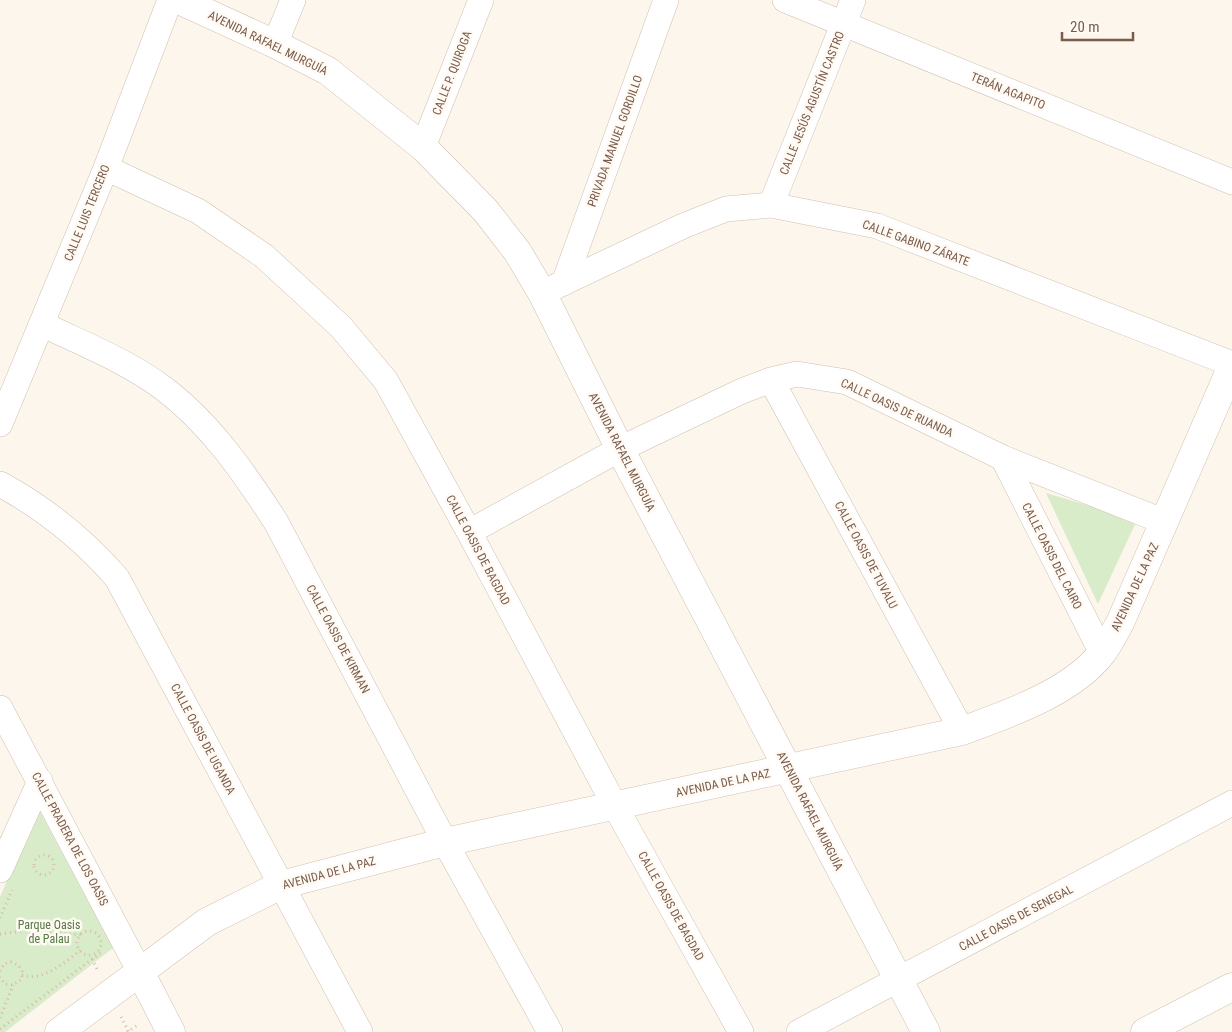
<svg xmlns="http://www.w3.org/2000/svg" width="1232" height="1032" font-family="'Roboto Condensed',sans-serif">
	<rect width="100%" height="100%" fill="#fdf6ec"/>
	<!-- green -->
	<path fill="#d8ecc9" d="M 1046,493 L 1137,520 L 1098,604 Z
		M 38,808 L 113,948 L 5,1032 L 0,1032 L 0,897 Z"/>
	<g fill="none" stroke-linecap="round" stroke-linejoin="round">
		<!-- minor casing -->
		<g stroke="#d1beb0" stroke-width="26">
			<path id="minor" d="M 785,0 L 1232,182
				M 275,44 L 293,0
				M 423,147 L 481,0
				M 106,168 L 198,211 L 264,256 L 341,327 L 386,381 L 469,532 L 615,806 L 741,1032
				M 771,205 L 853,0
				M 564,283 L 666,0
				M 542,293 L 683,226 L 726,209 L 771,205 L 877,226 L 1232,364
				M 42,324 C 83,344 127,361 163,388 C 210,423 245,474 276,522 L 445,842 L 550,1032
				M 771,380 L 962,731
				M 0,424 L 106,168 L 170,0
				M 1003,458 L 1102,653
				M 0,484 C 44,508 84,540 117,578 L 360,1032
				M 469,532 L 620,449 L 742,391 L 771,380 L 797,374 L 847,382 L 1003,458 L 1165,522
				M 0,708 L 139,970
				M 0,870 L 40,781
				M 799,1032 L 1232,803"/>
		</g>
		<!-- tertiary casing -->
		<g stroke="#d1beb0" stroke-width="29">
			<path id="tertiary" d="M 179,0 L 275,44 L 328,71 L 423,147 L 485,210 L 517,251 L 542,293 L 620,449 L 926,1032
				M 139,970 L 171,1032
				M 1145,1032 L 1232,987"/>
		</g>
		<!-- secondary casing -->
		<g stroke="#d6c0b0" stroke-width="29">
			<path id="secondary" d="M 59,1032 L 207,922 L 281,885 L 445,842 L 962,731 C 1007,714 1071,693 1102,653 C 1109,644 1114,633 1120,623 L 1232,366"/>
		</g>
		<!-- path -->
		<path stroke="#d9b8a5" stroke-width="3" stroke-dasharray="1 4" stroke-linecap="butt" d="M34 865a10 10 0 1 1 20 0a10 10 0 1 1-20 0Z
			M 0,918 L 12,890
			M77 943a12 12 0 1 1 24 0a12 12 0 1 1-24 0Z
			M 0,934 L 29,930 L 81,935
			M 92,959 L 98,971
			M 0,971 L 4,964 L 11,962 L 18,965 L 22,971 L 22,979 L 13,985 L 5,984 L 0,977
			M 22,975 C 43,982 65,962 81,950
			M 121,1017 L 129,1032
			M 0,1018 L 13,985
			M 0,1029 L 103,951
			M 127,1032 L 139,1024"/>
		<!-- minor -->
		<use href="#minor" stroke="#fff" stroke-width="25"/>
		<!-- tertiary -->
		<use href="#tertiary" stroke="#fff" stroke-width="28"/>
		<!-- secondary -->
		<use href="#secondary" stroke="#fff" stroke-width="28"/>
	</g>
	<g text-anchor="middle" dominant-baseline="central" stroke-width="5" stroke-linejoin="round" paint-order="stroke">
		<!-- street labels -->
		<g font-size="12" fill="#7a5c4d" stroke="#fffaf3">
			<text transform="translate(268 43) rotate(26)">AVENIDA RAFAEL MURGUÍA</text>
			<text transform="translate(452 73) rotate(-69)">CALLE P. QUIROGA</text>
			<text transform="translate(1008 91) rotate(22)">TERÁN AGAPITO</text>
			<text transform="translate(812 103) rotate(-68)">CALLE JESÚS AGUSTÍN CASTRO</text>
			<text transform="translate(615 141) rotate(-70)">PRIVADA MANUEL GORDILLO</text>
			<text transform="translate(87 213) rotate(-68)">CALLE LUIS TERCERO</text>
			<text transform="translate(916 243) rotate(20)">CALLE GABINO ZÁRATE</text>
			<text transform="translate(897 408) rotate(25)">CALLE OASIS DE RUANDA</text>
			<text transform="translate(622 452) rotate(63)">AVENIDA RAFAEL MURGUÍA</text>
			<text transform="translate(478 550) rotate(62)">CALLE OASIS DE BAGDAD</text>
			<text transform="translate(866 555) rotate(62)">CALLE OASIS DE TUVALU</text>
			<text transform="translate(1052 556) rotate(63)">CALLE OASIS DEL CAIRO</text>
			<text transform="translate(1135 587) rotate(-65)">AVENIDA DE LA PAZ</text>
			<text transform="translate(338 639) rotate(62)">CALLE OASIS DE KIRMAN</text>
			<text transform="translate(203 739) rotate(62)">CALLE OASIS DE UGANDA</text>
			<text transform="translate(723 783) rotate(-12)">AVENIDA DE LA PAZ</text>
			<text transform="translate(810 811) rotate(63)">AVENIDA RAFAEL MURGUÍA</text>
			<text transform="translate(70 839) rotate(62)">CALLE PRADERA DE LOS OASIS</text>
			<text transform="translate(329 873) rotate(-15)">AVENIDA DE LA PAZ</text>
			<text transform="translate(671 906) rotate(61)">CALLE OASIS DE BAGDAD</text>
			<text transform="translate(1016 918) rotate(-28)">CALLE OASIS DE SENEGAL</text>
		</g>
		<!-- park labels -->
		<g font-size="12" fill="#537a41" stroke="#fffaf3">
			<text x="49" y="925">Parque Oasis<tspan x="49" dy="14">de Palau</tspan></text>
		</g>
	</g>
	<!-- scale -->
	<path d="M1062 32v8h71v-8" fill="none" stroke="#7a5c4d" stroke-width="2.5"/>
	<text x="1070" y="32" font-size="15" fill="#7a5c4d" stroke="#fffaf3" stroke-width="4" paint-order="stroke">20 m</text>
</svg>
